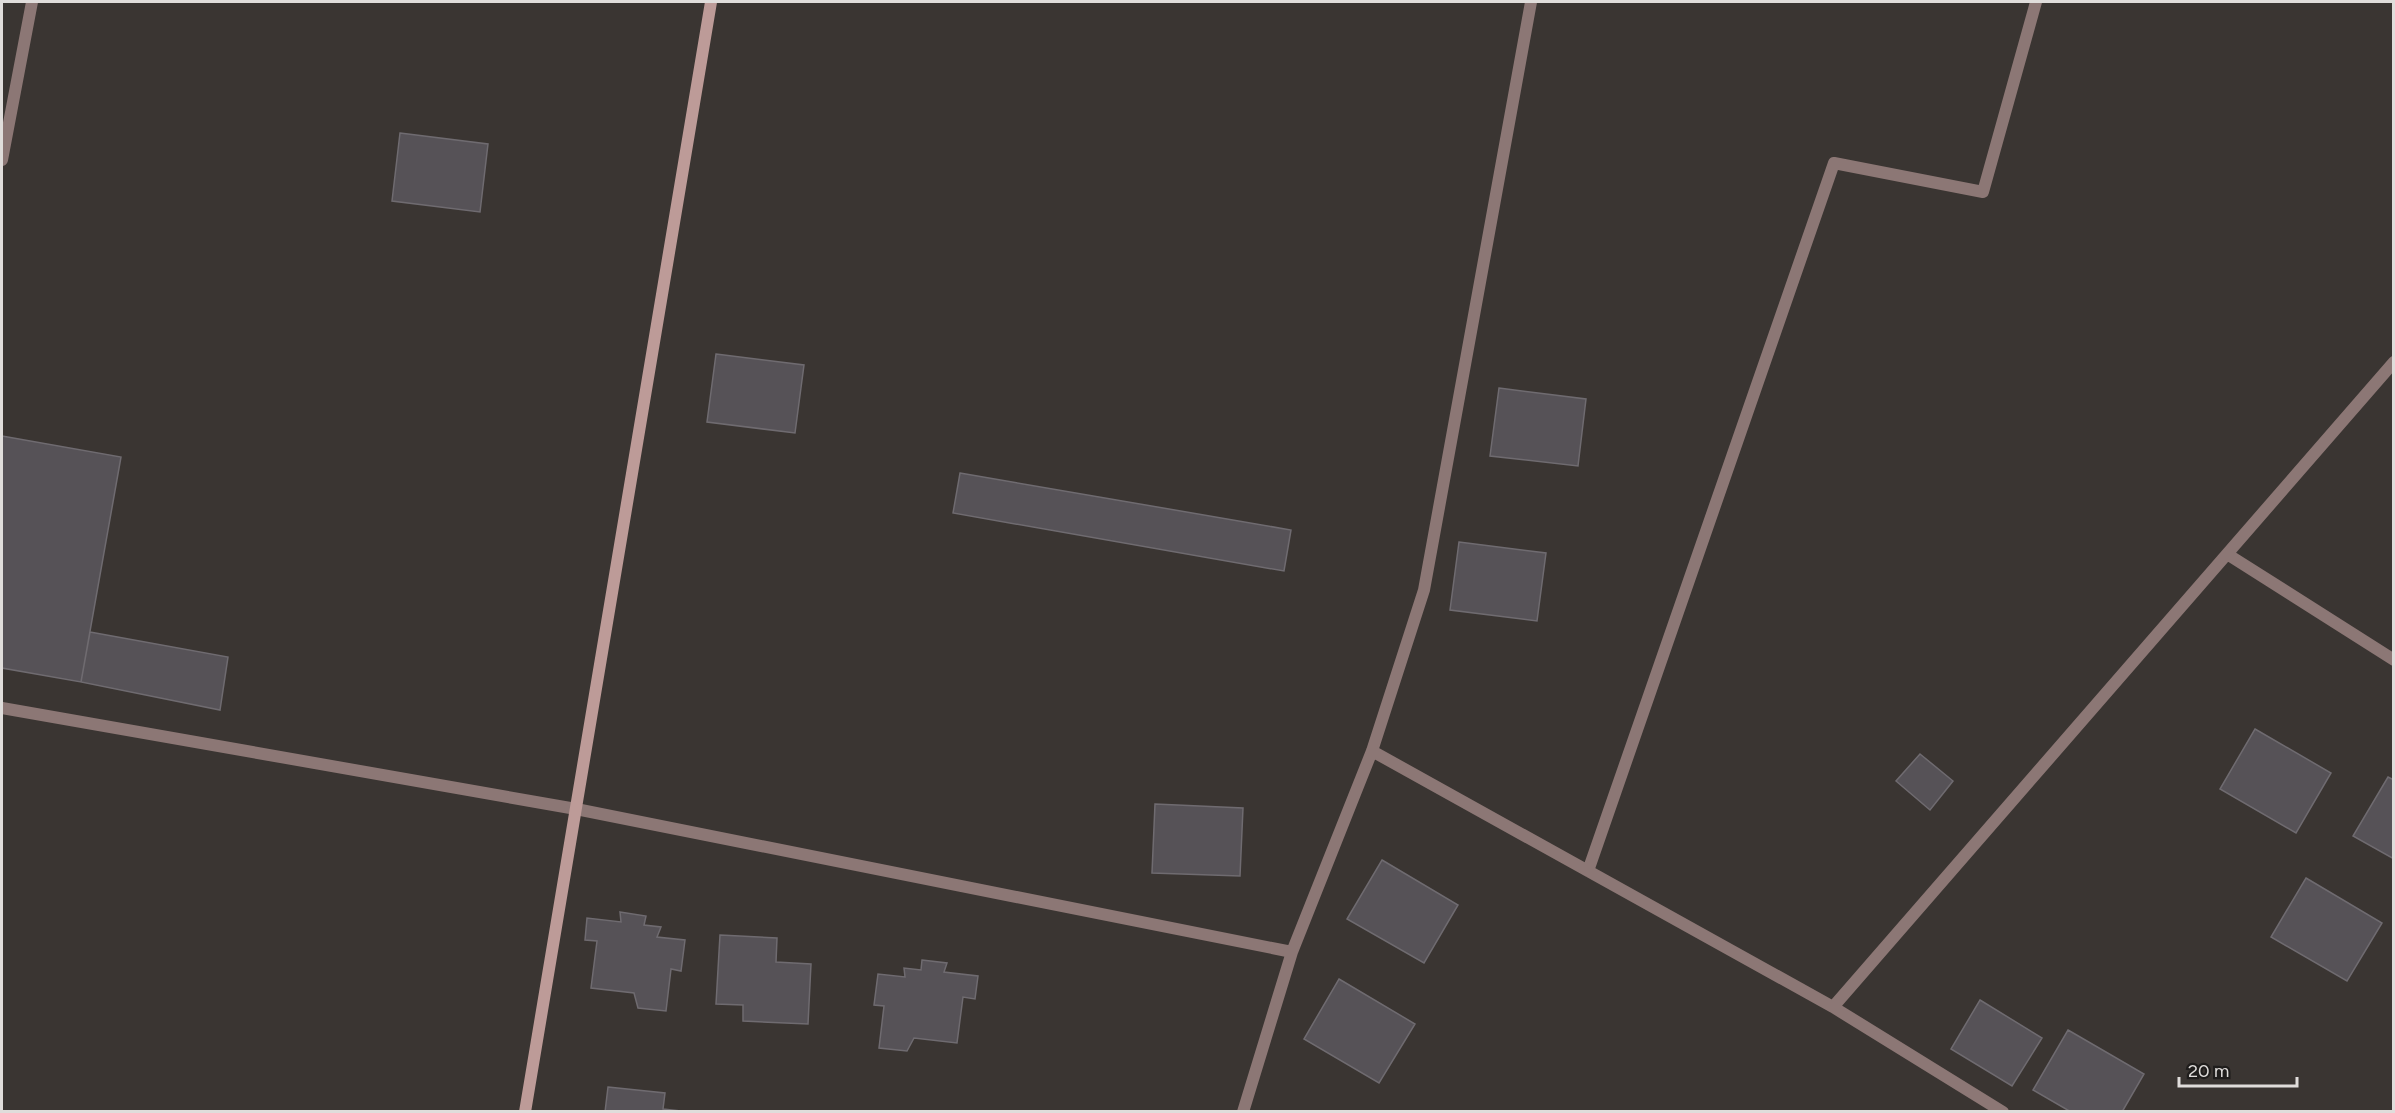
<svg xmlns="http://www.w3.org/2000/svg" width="2395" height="1113" font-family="Figtree,sans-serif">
	<rect width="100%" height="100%" fill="#3a3532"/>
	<!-- building -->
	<path fill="#565257" stroke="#6f6b70" stroke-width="1.5" d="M 400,133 L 488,144 L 480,212 L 392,201 Z
		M 716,354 L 804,365 L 795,433 L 707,422 Z
		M 1499,388 L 1586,399 L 1578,466 L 1490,456 Z
		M 2,436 L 121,457 L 81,682 L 2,668 Z
		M 960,473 L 1291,530 L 1284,571 L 953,513 Z
		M 1459,542 L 1546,553 L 1537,621 L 1450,610 Z
		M 90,632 L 228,657 L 220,710 L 81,682 Z
		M 2255,729 L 2331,773 L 2296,833 L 2220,789 Z
		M 1920,754 L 1953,781 L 1930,810 L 1896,781 Z
		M 2388,777 L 2394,780 L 2394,859 L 2353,836 Z
		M 1155,804 L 1243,808 L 1240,876 L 1152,873 Z
		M 1382,860 L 1458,905 L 1424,963 L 1347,919 Z
		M 2306,878 L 2382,923 L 2347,981 L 2271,937 Z
		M 620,912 L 646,916 L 644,925 L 661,927 L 657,937 L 685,940 L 681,971 L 671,969 L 666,1011 L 638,1008 L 634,993 L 591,988 L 597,941 L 585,940 L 587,918 L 621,922 Z
		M 720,935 L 777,938 L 776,962 L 811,964 L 808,1024 L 743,1021 L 743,1005 L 716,1004 Z
		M 922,960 L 947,963 L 944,972 L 978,976 L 975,999 L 963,997 L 957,1043 L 914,1038 L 907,1051 L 879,1048 L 884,1006 L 874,1005 L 878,974 L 905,977 L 904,968 L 921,970 Z
		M 1339,979 L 1415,1024 L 1379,1083 L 1304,1039 Z
		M 1980,1000 L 2042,1038 L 2012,1086 L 1951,1049 Z
		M 2068,1030 L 2144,1074 L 2122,1112 L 2071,1112 L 2033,1090 Z
		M 608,1087 L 665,1093 L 663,1109 L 690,1112 L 605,1112 Z"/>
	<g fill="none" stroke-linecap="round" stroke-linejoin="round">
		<!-- street -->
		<path stroke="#8c7775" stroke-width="12" d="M 2,160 L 32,2
			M 2227,554 L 2394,660
			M 2,708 L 576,809 L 1292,952
			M 1372,751 L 1833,1007 L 2003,1112
			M 1588,871 L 1834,163 L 1983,192 L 2036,2
			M 1833,1007 L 2394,362
			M 1243,1112 L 1292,952 L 1372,751 L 1424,590 L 1531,2"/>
		<!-- secondary -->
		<path stroke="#bd9b98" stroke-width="12" d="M 525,1112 L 711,2"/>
	</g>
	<!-- border -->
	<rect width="2395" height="1113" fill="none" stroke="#e0dddb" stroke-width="6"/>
	<!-- scale -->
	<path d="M2179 1077v9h118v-9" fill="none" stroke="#e0dddb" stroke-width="3"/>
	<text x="2188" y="1077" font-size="18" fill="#e0dddb" stroke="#1f1d1c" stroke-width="4.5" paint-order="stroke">20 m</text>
</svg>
